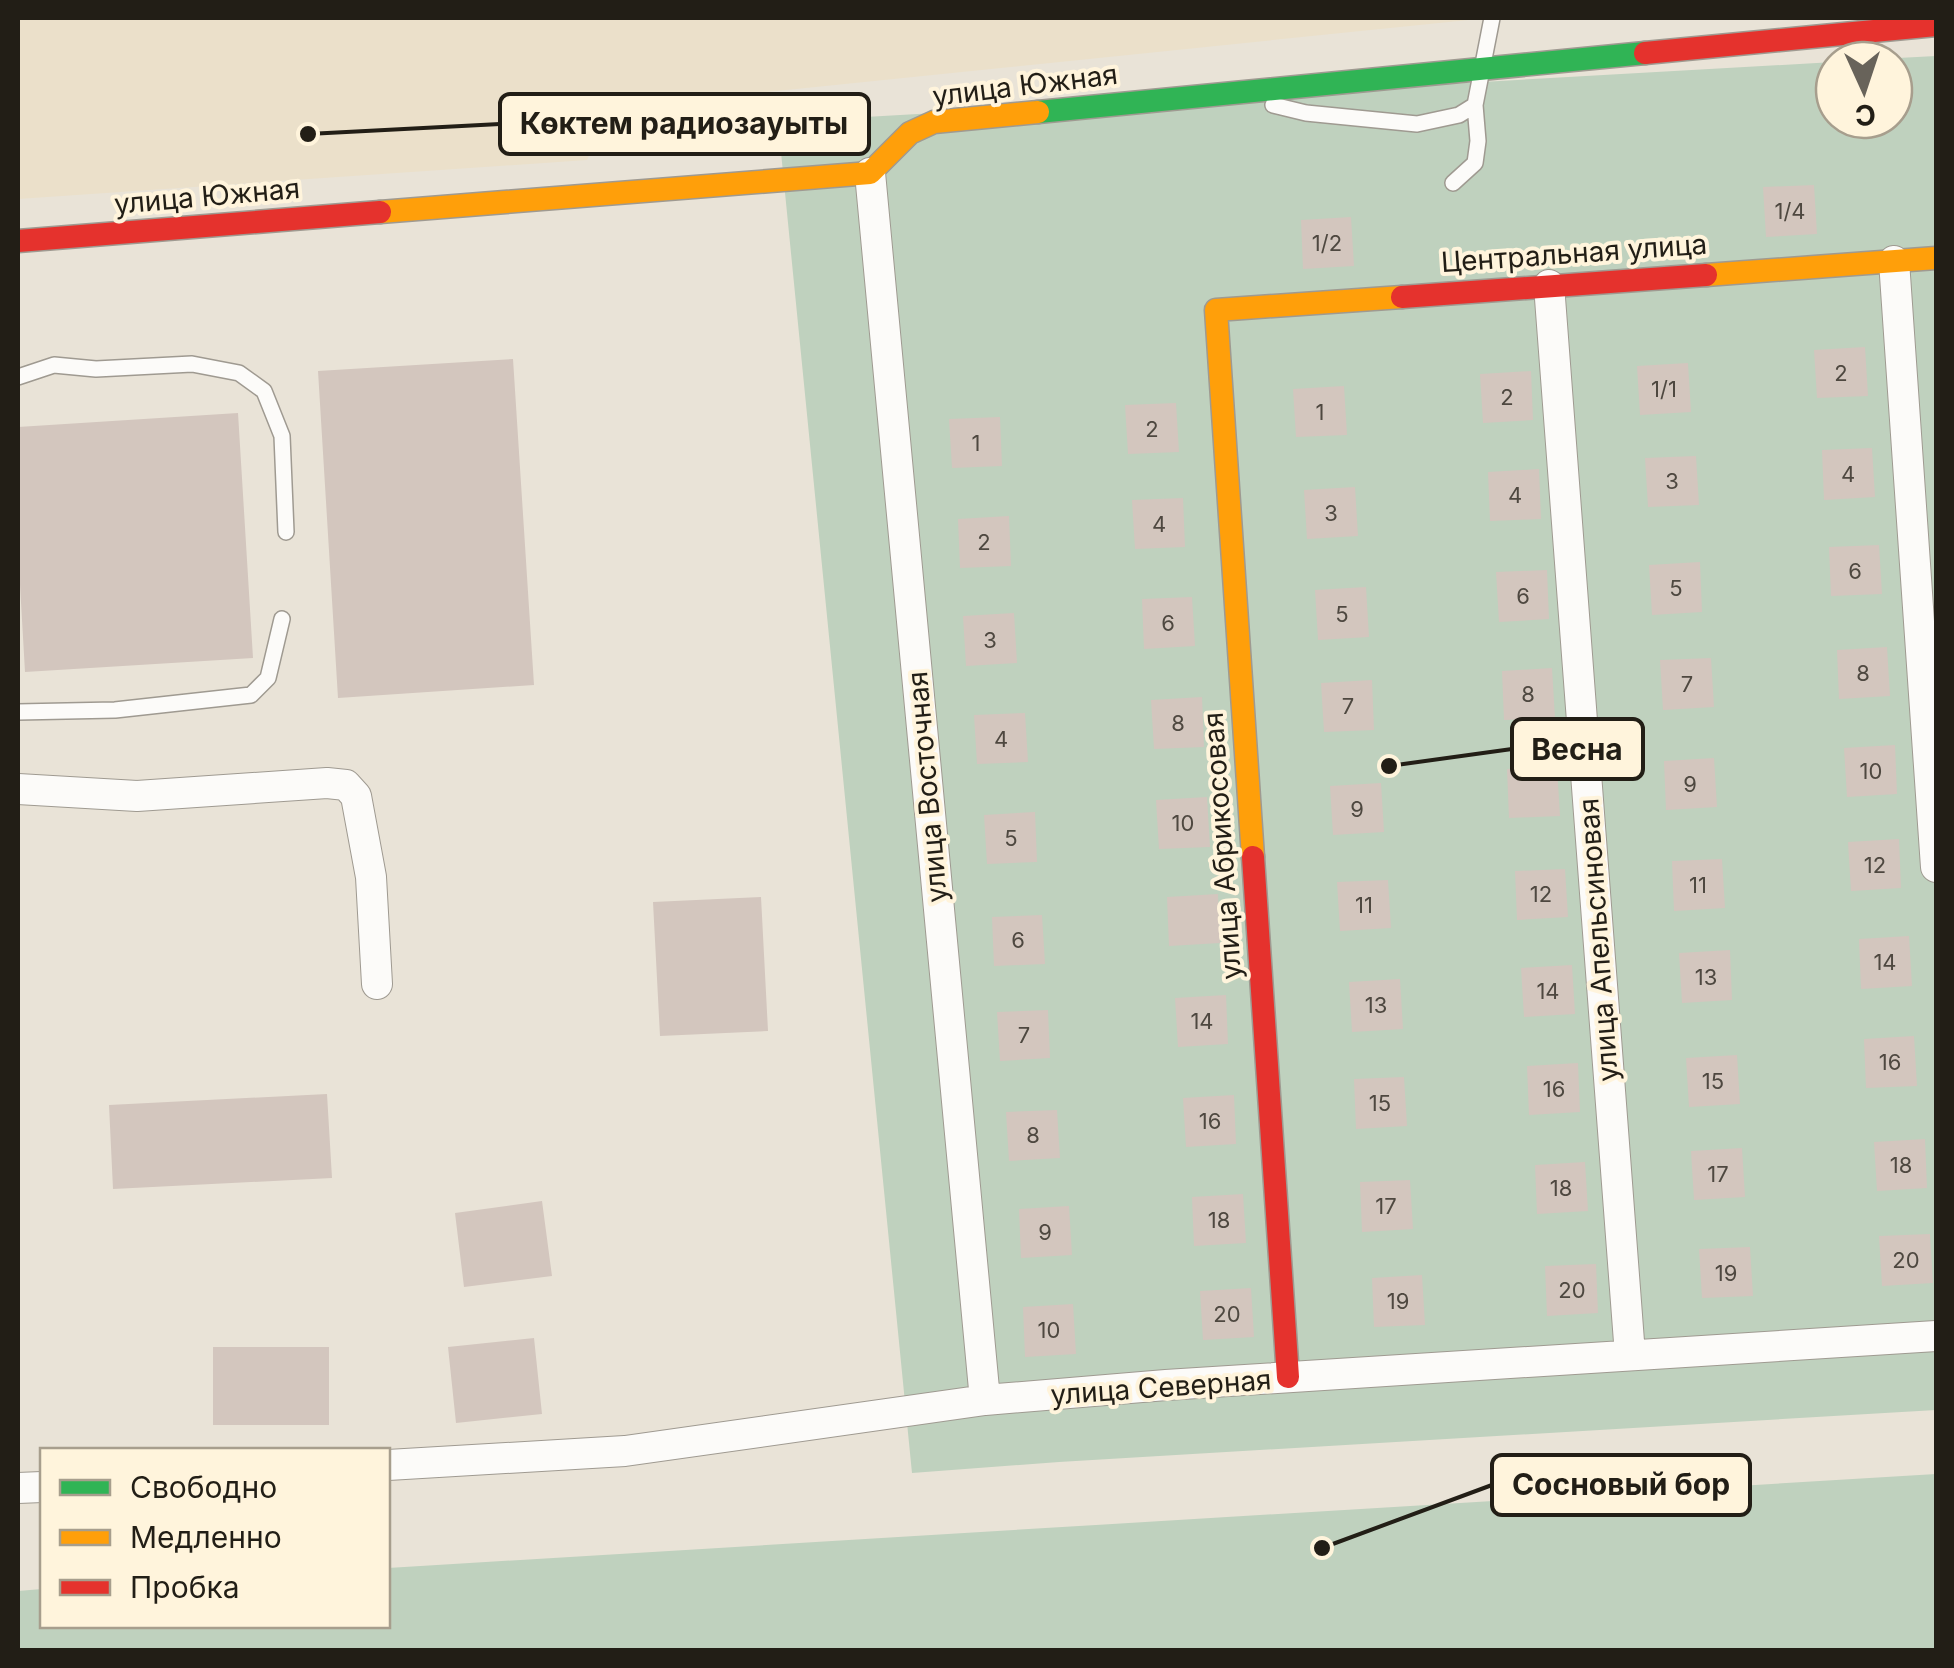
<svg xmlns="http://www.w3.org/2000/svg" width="1954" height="1668" font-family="Inter,sans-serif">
	<rect width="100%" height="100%" fill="#e9e3d7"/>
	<!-- built -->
	<path fill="#ebe0ca" d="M 18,18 L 1488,18 L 611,108 L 587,160 L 18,199 Z"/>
	<!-- green -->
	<path fill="#bfd1be" d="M 1936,56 L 1936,1410 L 1059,1462 L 912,1473 L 778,122 L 1834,62 L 1834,120 L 1894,120 L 1894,60 L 1860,60 Z
		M 1936,1474 L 1936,1650 L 18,1650 L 18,1591 L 42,1589 L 42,1626 L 388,1626 L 388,1568 Z"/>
	<!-- building -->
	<path fill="#d3c6be" d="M 1814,185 L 1817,234 L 1766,237 L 1763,187 Z
		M 1351,217 L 1354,266 L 1303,269 L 1301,220 Z
		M 1865,347 L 1868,396 L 1817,398 L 1814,350 Z
		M 513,359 L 534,685 L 338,698 L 318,371 Z
		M 1688,363 L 1691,412 L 1640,415 L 1637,366 Z
		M 1531,371 L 1533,420 L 1483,423 L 1480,374 Z
		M 1344,386 L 1347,435 L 1296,437 L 1293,389 Z
		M 1176,403 L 1179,452 L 1128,454 L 1125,405 Z
		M 238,413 L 253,658 L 25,672 L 18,550 L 18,427 Z
		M 1000,417 L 1002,466 L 952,468 L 949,419 Z
		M 1872,448 L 1875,497 L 1824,500 L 1822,450 Z
		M 1696,456 L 1699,505 L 1648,507 L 1645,458 Z
		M 1539,469 L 1541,519 L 1490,521 L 1488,472 Z
		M 1355,487 L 1358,536 L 1307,539 L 1304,490 Z
		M 1183,498 L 1185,547 L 1135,549 L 1132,500 Z
		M 1009,516 L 1011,566 L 960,568 L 958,519 Z
		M 1879,545 L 1882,594 L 1831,596 L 1829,547 Z
		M 1700,562 L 1702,612 L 1652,615 L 1649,565 Z
		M 1547,570 L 1549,619 L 1499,622 L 1496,572 Z
		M 1366,587 L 1369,637 L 1318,640 L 1315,590 Z
		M 1192,597 L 1195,646 L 1144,649 L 1142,599 Z
		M 1014,613 L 1017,663 L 966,666 L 963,616 Z
		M 1887,647 L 1890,696 L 1839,699 L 1837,650 Z
		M 1711,658 L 1714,707 L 1663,710 L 1660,660 Z
		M 1552,668 L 1555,718 L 1504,720 L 1502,671 Z
		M 1372,680 L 1374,730 L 1324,732 L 1321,683 Z
		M 1202,697 L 1204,747 L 1154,749 L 1151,700 Z
		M 1025,713 L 1028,762 L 977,764 L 974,715 Z
		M 1895,745 L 1897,794 L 1847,797 L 1844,748 Z
		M 1714,758 L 1717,807 L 1666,810 L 1664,761 Z
		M 1557,766 L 1560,816 L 1509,818 L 1507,769 Z
		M 1381,783 L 1384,832 L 1333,835 L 1330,786 Z
		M 1207,797 L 1210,847 L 1159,849 L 1156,800 Z
		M 1035,812 L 1037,862 L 987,864 L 984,815 Z
		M 1899,839 L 1901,888 L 1851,891 L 1848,842 Z
		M 1722,859 L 1725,908 L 1674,911 L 1672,861 Z
		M 1565,869 L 1568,917 L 1517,920 L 1515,871 Z
		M 1388,880 L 1391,928 L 1340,931 L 1337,882 Z
		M 1218,894 L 1220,943 L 1169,946 L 1167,897 Z
		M 761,897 L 768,1031 L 660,1036 L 653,902 Z
		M 1042,915 L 1045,964 L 994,966 L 992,917 Z
		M 1909,936 L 1912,986 L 1861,989 L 1859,939 Z
		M 1730,950 L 1732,1000 L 1682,1003 L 1679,953 Z
		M 1572,965 L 1575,1014 L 1524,1017 L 1521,968 Z
		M 1400,979 L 1403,1029 L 1352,1032 L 1349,982 Z
		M 1226,995 L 1228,1044 L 1178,1047 L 1175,998 Z
		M 1048,1010 L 1050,1058 L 1000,1061 L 997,1012 Z
		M 1914,1036 L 1917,1086 L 1866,1088 L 1864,1039 Z
		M 1737,1055 L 1740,1104 L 1689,1107 L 1686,1058 Z
		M 1578,1063 L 1580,1112 L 1529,1115 L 1527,1066 Z
		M 1404,1077 L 1407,1126 L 1356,1129 L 1354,1079 Z
		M 327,1094 L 332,1178 L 113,1189 L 109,1105 Z
		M 1234,1095 L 1236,1144 L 1186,1147 L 1183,1098 Z
		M 1057,1110 L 1060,1158 L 1009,1161 L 1006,1112 Z
		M 1925,1139 L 1927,1188 L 1877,1191 L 1874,1142 Z
		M 1742,1148 L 1745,1197 L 1694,1200 L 1691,1151 Z
		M 1585,1162 L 1588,1211 L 1537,1214 L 1535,1165 Z
		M 1410,1180 L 1413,1229 L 1362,1232 L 1360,1182 Z
		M 1243,1194 L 1246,1243 L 1194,1246 L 1192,1197 Z
		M 542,1201 L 552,1276 L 464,1287 L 455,1213 Z
		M 1069,1206 L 1072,1255 L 1021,1258 L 1019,1209 Z
		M 1930,1234 L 1933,1283 L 1882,1286 L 1879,1236 Z
		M 1750,1247 L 1753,1296 L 1702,1298 L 1699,1249 Z
		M 1596,1264 L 1598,1313 L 1547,1316 L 1545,1266 Z
		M 1422,1275 L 1425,1325 L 1374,1327 L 1372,1278 Z
		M 1251,1288 L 1254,1337 L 1203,1340 L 1200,1291 Z
		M 1073,1304 L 1076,1354 L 1025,1357 L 1023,1307 Z
		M 534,1338 L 542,1414 L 456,1423 L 448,1347 Z
		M 213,1347 L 329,1347 L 329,1425 L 213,1425 Z"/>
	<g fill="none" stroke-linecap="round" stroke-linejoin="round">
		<!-- lane casing -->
		<g stroke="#9f9a91" stroke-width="18">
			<path id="lane" d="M 1273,105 L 1306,113 L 1417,124 L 1459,115 L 1475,105 L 1492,18
				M 1453,183 L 1475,163 L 1478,141 L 1475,105
				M 18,377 L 54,365 L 96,369 L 192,364 L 239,373 L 264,391 L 282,436 L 286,532
				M 18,712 L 115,710 L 251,695 L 268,678 L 282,619"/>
		</g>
		<!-- street casing -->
		<g stroke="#9f9a91" stroke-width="32">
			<path id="street" d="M 870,173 L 985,1400
				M 1894,261 L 1936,867
				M 1549,285 L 1630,1355
				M 18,789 L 137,796 L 327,783 L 346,785 L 356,796 L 371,877 L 377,984
				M 388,1465 L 625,1451 L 985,1400 L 1166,1385 L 1936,1336
				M 18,1488 L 42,1487"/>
		</g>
		<!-- fast casing -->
		<g stroke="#9f9a91" stroke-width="25">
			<path id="fast" d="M 1038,112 L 1645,53"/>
		</g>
		<!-- slow casing -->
		<g stroke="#9f9a91" stroke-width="25">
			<path id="slow" d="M 380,212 L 870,173 L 910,133 L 934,122 L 1038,112
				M 1706,275 L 1936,258
				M 1253,857 L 1216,310 L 1402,297"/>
		</g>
		<!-- jam casing -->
		<g stroke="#9f9a91" stroke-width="25">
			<path id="jam" d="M 1645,53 L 1936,25
				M 18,241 L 380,212
				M 1402,297 L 1706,275
				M 1253,857 L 1288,1377"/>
		</g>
		<!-- lane -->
		<use href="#lane" stroke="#fcfbf9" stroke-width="15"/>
		<!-- street -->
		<use href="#street" stroke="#fcfbf9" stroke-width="30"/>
		<!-- fast -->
		<use href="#fast" stroke="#30b455" stroke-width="22"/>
		<!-- slow -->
		<use href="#slow" stroke="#ff9f0a" stroke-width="22"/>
		<!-- jam -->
		<use href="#jam" stroke="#e5322d" stroke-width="22"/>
	</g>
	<g text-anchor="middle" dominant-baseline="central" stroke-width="8" stroke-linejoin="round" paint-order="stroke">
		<!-- number labels -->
		<g font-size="22" fill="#4e4840">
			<text x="1790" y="211">1/4</text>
			<text x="1327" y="243">1/2</text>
			<text x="1841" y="373">2</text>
			<text x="1664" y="389">1/1</text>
			<text x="1507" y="397">2</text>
			<text x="1320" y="412">1</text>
			<text x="1152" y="429">2</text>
			<text x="976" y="443">1</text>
			<text x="1848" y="474">4</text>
			<text x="1672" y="481">3</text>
			<text x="1515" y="495">4</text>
			<text x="1331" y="513">3</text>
			<text x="1159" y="524">4</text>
			<text x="984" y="542">2</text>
			<text x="1855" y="571">6</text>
			<text x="1676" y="588">5</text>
			<text x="1523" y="596">6</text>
			<text x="1342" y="614">5</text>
			<text x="1168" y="623">6</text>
			<text x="990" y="640">3</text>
			<text x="1863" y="673">8</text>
			<text x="1687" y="684">7</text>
			<text x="1528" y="694">8</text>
			<text x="1348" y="706">7</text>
			<text x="1178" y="723">8</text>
			<text x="1001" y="739">4</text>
			<text x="1871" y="771">10</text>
			<text x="1690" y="784">9</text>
			<text x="1357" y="809">9</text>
			<text x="1183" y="823">10</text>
			<text x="1011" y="838">5</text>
			<text x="1875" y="865">12</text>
			<text x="1698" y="885">11</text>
			<text x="1541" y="894">12</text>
			<text x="1364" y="905">11</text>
			<text x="1018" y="940">6</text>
			<text x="1885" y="962">14</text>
			<text x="1706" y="977">13</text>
			<text x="1548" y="991">14</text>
			<text x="1376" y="1005">13</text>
			<text x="1202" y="1021">14</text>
			<text x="1024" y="1035">7</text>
			<text x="1890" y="1062">16</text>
			<text x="1713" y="1081">15</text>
			<text x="1554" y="1089">16</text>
			<text x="1380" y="1103">15</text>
			<text x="1210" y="1121">16</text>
			<text x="1033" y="1135">8</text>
			<text x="1901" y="1165">18</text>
			<text x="1718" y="1174">17</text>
			<text x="1561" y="1188">18</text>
			<text x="1386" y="1206">17</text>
			<text x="1219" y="1220">18</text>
			<text x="1045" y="1232">9</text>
			<text x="1906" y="1260">20</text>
			<text x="1726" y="1273">19</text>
			<text x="1572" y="1290">20</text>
			<text x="1398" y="1301">19</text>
			<text x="1227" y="1314">20</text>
			<text x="1049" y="1330">10</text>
		</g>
		<!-- street labels -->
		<g font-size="28" fill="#221e16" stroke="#fff4dc">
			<text transform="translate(1025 85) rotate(-7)">улица Южная</text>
			<text transform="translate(207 196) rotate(-5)">улица Южная</text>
			<text transform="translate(1574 253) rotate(-4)">Центральная улица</text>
			<text transform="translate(927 787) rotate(-95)">улица Восточная</text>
			<text transform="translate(1222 846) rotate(-94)">улица Абрикосовая</text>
			<text transform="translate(1598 940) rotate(-94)">улица Апельсиновая</text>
			<text transform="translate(1161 1387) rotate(-4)">улица Северная</text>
		</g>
	</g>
	<!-- callouts -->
	<path fill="none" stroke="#221e16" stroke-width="4" d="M308 134L500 124M1389 766L1512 749M1322 1548L1492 1485"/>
	<g fill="#221e16" stroke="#fff4dc" stroke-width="4">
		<circle cx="308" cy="134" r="10"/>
		<circle cx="1389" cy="766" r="10"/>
		<circle cx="1322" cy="1548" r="10"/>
	</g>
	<g fill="#fff4dc" stroke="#221e16" stroke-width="4">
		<rect x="500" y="94" width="369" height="60" rx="10"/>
		<rect x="1512" y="719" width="131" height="60" rx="10"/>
		<rect x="1492" y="1455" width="258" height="60" rx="10"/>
	</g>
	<g font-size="30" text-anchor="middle" font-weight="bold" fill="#221e16">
		<text x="684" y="134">Көктем радиозауыты</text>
		<text x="1577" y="760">Весна</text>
		<text x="1621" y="1495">Сосновый бор</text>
	</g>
	<!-- border -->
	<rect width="1954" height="1668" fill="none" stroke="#221e16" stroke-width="40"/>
	<!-- legend -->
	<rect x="40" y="1448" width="350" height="180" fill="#fff4dc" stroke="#a79e8d" stroke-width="2.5"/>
	<rect x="60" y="1480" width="50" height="15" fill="#30b455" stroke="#a79e8d" stroke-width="2.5"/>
	<text x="130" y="1498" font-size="30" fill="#221e16">Свободно</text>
	<rect x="60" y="1530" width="50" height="15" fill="#ff9f0a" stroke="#a79e8d" stroke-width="2.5"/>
	<text x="130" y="1548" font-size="30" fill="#221e16">Медленно</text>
	<rect x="60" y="1580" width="50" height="15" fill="#e5322d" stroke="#a79e8d" stroke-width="2.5"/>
	<text x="130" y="1598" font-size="30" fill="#221e16">Пробка</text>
	<!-- north arrow -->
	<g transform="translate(1864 90) rotate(177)"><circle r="48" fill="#fff4dc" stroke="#a79e8d" stroke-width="2.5"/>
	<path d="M0-8L18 38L0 25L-18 38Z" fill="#68635a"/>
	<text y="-15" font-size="28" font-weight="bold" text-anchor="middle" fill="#221e16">С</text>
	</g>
</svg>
